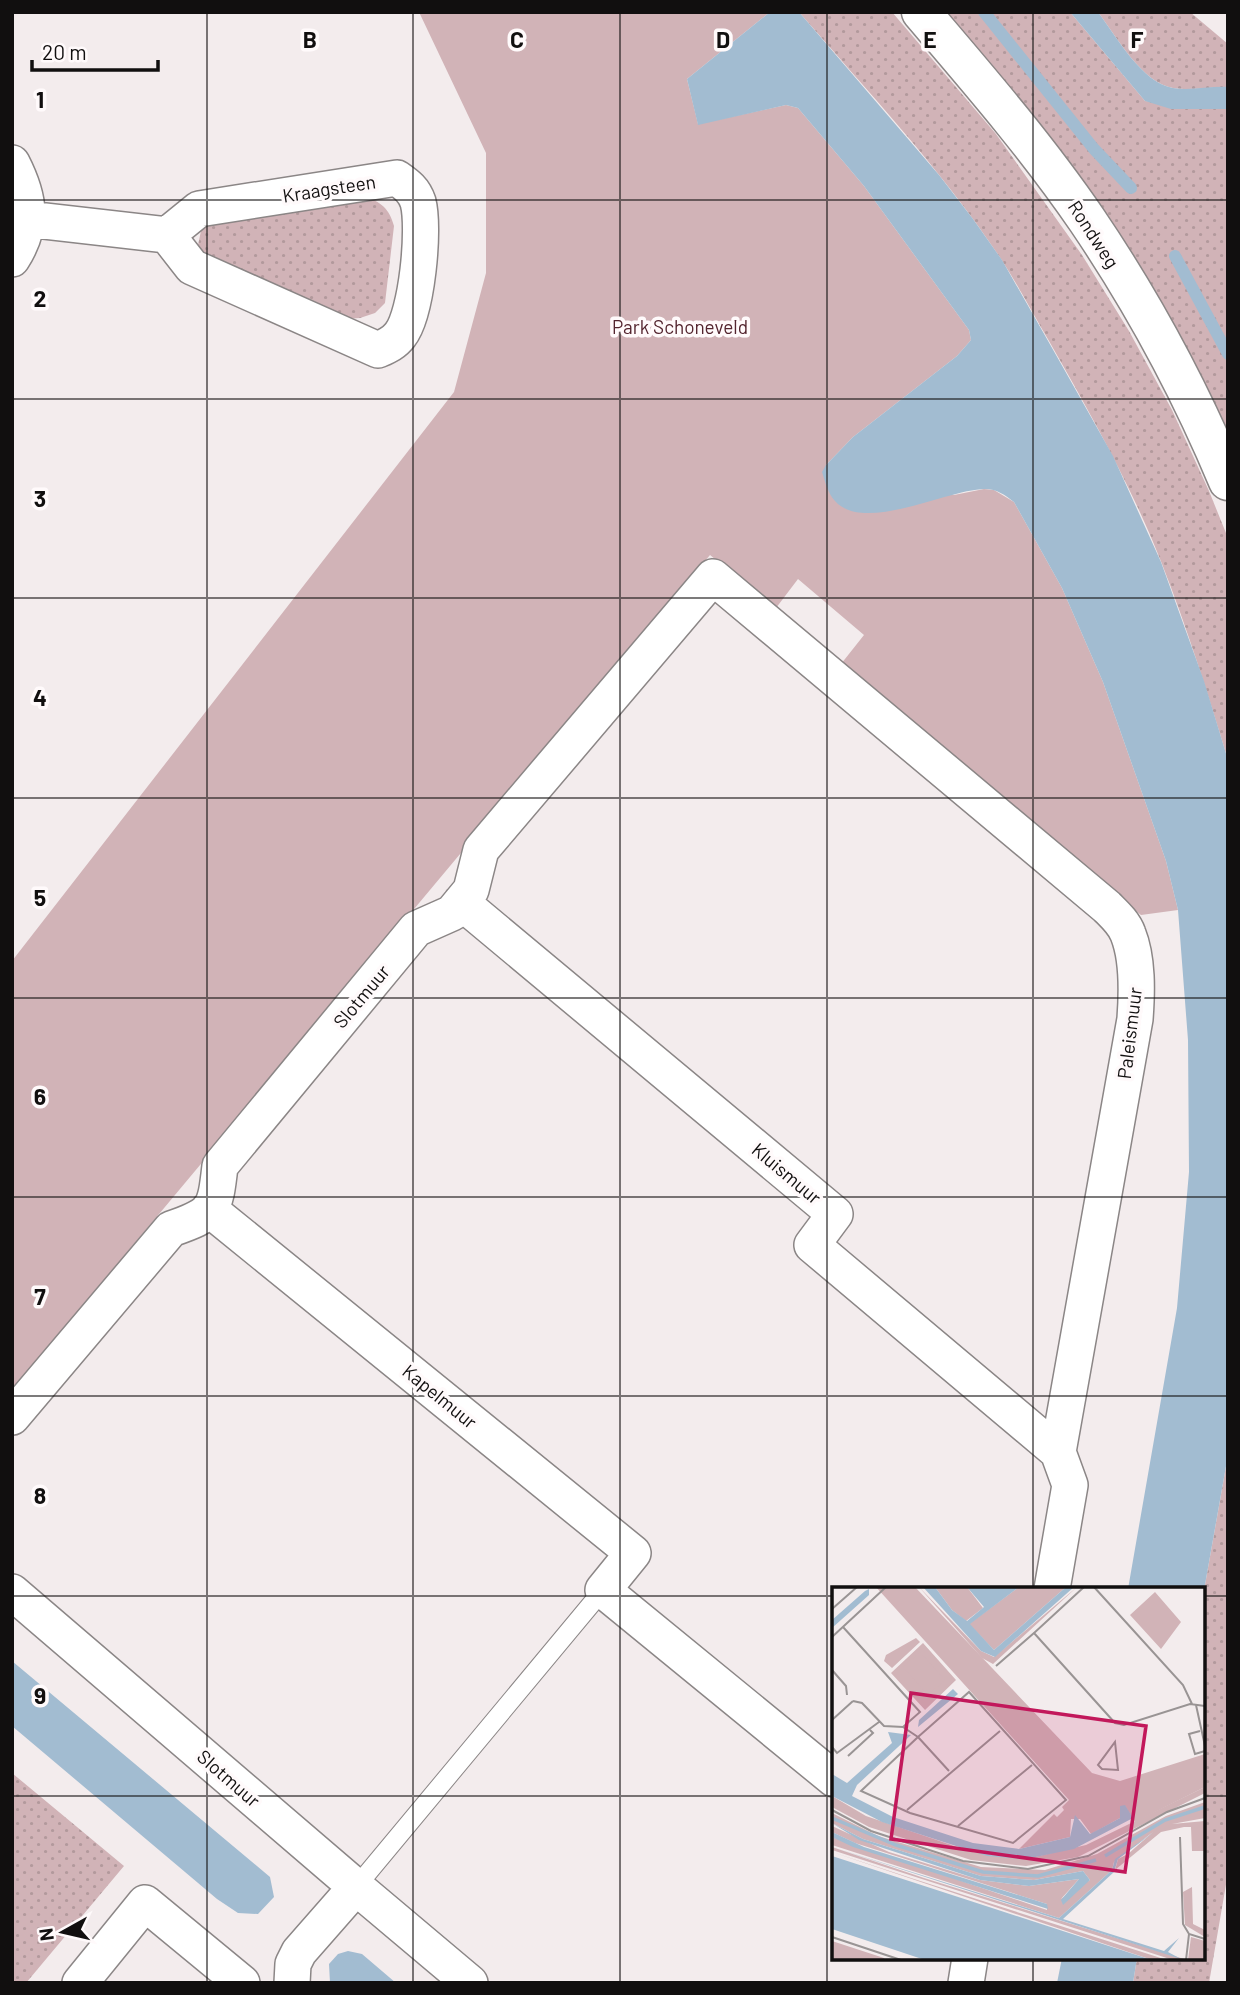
<svg xmlns="http://www.w3.org/2000/svg" width="1240" height="1995" font-family="Barlow,sans-serif">
	<defs>
		<pattern id="grass-dots" width="8" height="8" patternUnits="userSpaceOnUse" patternTransform="scale(1.75)"><rect width="8" height="8" fill="#d1b3b7"/><path d="M2 2h.1M6 6h.1" fill="none" stroke="#b2999c" stroke-width="1.8" stroke-linecap="round"/></pattern>
	</defs>
	<rect width="100%" height="100%" fill="#f3eced"/>
	<!-- grass -->
	<path fill="url(#grass-dots)" d="M 799,12 L 892,12 L 996,134 L 1082,255 L 1129,331 L 1172,410 L 1209,491 L 1228,538 L 1228,760 C 1208,694 1187,628 1162,564 C 1132,487 1090,413 1049,341 C 1033,314 1018,285 1001,259 C 942,170 868,92 799,12 Z
		M 945,12 L 1070,12 L 1145,101 L 1228,109 L 1228,449 Z
		M 1098,12 L 1190,12 L 1228,44 L 1228,87 C 1211,87 1190,91 1173,88 C 1142,83 1116,36 1098,12 Z
		M 364,196 C 381,202 389,208 394,226 L 385,303 L 375,313 L 360,318 L 345,319 L 200,254 L 198,245 L 202,226 Z
		M 1228,1455 L 1228,1873 L 1209,1983 L 1133,1983 L 1137,1958 L 1203,1958 L 1203,1596 Z
		M 12,1773 L 124,1866 L 26,1983 L 12,1983 Z"/>
	<!-- green -->
	<path fill="#d1b3b7" d="M 419,12 L 770,12 L 687,79 L 698,124 L 786,105 L 798,108 L 864,186 L 969,330 L 971,340 L 957,356 L 853,437 L 826,465 L 954,495 L 984,489 L 994,490 L 1014,502 L 1062,588 L 1103,682 L 1166,861 L 1178,910 L 1141,915 L 841,664 L 864,635 L 798,579 L 776,608 L 710,555 L 12,1390 L 12,961 L 454,392 L 486,273 L 486,153 Z"/>
	<!-- water -->
	<path fill="#a2bcd1" d="M 770,12 L 799,12 L 939,175 L 973,219 L 1002,260 L 1060,362 L 1113,456 L 1161,562 L 1204,681 L 1228,760 L 1228,1455 L 1203,1596 L 1203,1589 L 1128,1589 L 1177,1308 L 1189,1172 L 1188,1040 L 1178,910 L 1166,861 L 1103,682 L 1062,588 L 1014,502 C 1005,495 997,489 985,489 C 948,489 864,534 835,501 C 828,494 825,481 822,472 L 826,465 L 853,437 L 957,356 L 971,340 L 969,330 L 864,186 L 798,108 L 786,105 L 698,125 L 687,79 Z
		M 1070,12 L 1098,12 C 1116,36 1142,83 1173,88 C 1190,91 1210,86 1228,87 L 1228,109 L 1171,109 L 1145,101 Z
		M 12,1661 L 270,1877 L 274,1897 L 258,1914 L 238,1913 L 217,1899 L 12,1726 Z
		M 348,1951 L 362,1954 L 396,1983 L 330,1983 L 329,1964 L 338,1954 Z
		M 1062,1958 L 1137,1958 L 1133,1983 L 1057,1983 Z"/>
	<g fill="none" stroke-linecap="round" stroke-linejoin="round">
		<!-- stream -->
		<path stroke="#a2bcd1" stroke-width="12" d="M 984,12 L 1094,149 L 1131,188
			M 1175,256 L 1228,354"/>
		<!-- lane casing -->
		<g stroke="#8b8686" stroke-width="20">
			<path id="lane" d="M 356,1887 L 603,1590"/>
		</g>
		<!-- street casing -->
		<g stroke="#8b8686" stroke-width="38">
			<path id="street" d="M 12,163 C 30,198 34,225 12,259
				M 397,178 C 407,185 414,190 418,202 C 425,228 417,314 400,335 C 394,343 387,346 378,350 L 192,267 L 167,235 L 199,209 Z
				M 27,219 L 167,235
				M 461,902 L 835,1214 L 812,1245 L 1058,1452
				M 209,1209 L 633,1553 L 603,1590 L 834,1779
				M 12,1417 L 171,1229 C 214,1214 215,1211 220,1166 L 416,929 L 452,913 L 471,890 L 481,850 L 713,577 L 1107,907 C 1115,915 1124,923 1128,934 C 1138,959 1137,992 1135,1019 L 1058,1452 L 1070,1485 L 1052,1589
				M 12,1592 L 356,1887 L 299,1952 L 293,1964 L 292,1983
				M 356,1887 L 470,1983
				M 80,1983 L 145,1903 L 242,1983
				M 966,1983 L 970,1958"/>
		</g>
		<!-- secondary casing -->
		<g stroke="#8b8686" stroke-width="41">
			<path id="secondary" d="M 921,12 C 979,80 1037,147 1087,220 C 1142,301 1190,390 1228,481"/>
		</g>
		<!-- lane -->
		<use href="#lane" stroke="#fff" stroke-width="18"/>
		<!-- street -->
		<use href="#street" stroke="#fff" stroke-width="35"/>
		<!-- secondary -->
		<use href="#secondary" stroke="#fff" stroke-width="38"/>
	</g>
	<!-- grid -->
	<path fill="none" stroke="#110f0f" stroke-width="2" stroke-opacity="0.55" d="M 207,12 L 207,1983M 413,12 L 413,1983M 620,12 L 620,1983M 827,12 L 827,1983M 1033,12 L 1033,1589M 12,200 L 1228,200M 12,399 L 1228,399M 12,598 L 1228,598M 12,798 L 1228,798M 12,998 L 1228,998M 12,1197 L 1228,1197M 12,1396 L 1228,1396M 12,1596 L 834,1596M 1203,1596 L 1228,1596M 12,1796 L 834,1796M 1203,1796 L 1228,1796M 1033,1958 L 1033,1983"/>
	<g text-anchor="middle" dominant-baseline="central" stroke-width="7" stroke-linejoin="round" paint-order="stroke">
		<!-- street labels -->
		<g font-size="19" fill="#110f0f" stroke="#fffafb">
			<text transform="translate(329 188) rotate(-9)">Kraagsteen</text>
			<text transform="translate(1094 234) rotate(57)">Rondweg</text>
			<text transform="translate(361 996) rotate(-50)">Slotmuur</text>
			<text transform="translate(1129 1033) rotate(-83)">Paleismuur</text>
			<text transform="translate(787 1173) rotate(40)">Kluismuur</text>
			<text transform="translate(440 1396) rotate(39)">Kapelmuur</text>
			<text transform="translate(229 1778) rotate(41)">Slotmuur</text>
		</g>
		<!-- park labels -->
		<g font-size="19" fill="#53242e" stroke="#fffafb">
			<text x="680" y="326">Park Schoneveld</text>
		</g>
	</g>
	<!-- overview -->
	<g transform="translate(832 1587)">
		<rect width="373" height="373" fill="#f3eced"/>
		<path d="M 87,0 L 149,64 L 162,70 L 245,0 L 161,77 L 150,71 ZM 103,0 L 135,0 L 151,21 L 134,34 L 120,23 ZM 187,0 L 234,0 L 162,63 L 137,37 ZM 323,5 L 349,35 L 329,62 L 298,28 ZM 91,56 L 124,93 L 93,123 L 59,86 ZM 373,200 L 373,206 L 246,270 L 194,279 L 139,273 L 37,240 L 0,220 L 0,209 L 34,229 L 140,265 L 194,272 L 254,258 ZM 373,215 L 373,231 L 340,237 L 373,234 L 373,264 L 360,264 L 359,240 L 352,240 L 329,245 L 283,283 L 286,272 L 296,267 L 321,245 L 282,275 L 280,283 L 227,331 L 0,258 L 0,250 L 215,323 L 215,317 L 23,256 L 0,245 L 0,239 L 57,265 L 148,293 L 197,299 L 247,292 L 229,312 L 258,293 L 251,284 L 202,293 L 149,289 L 31,252 L 0,236 L 0,226 L 46,249 L 149,280 L 213,283 L 265,267 L 334,229 ZM 0,260 L 92,291 L 352,372 L 341,373 L 0,263 ZM 0,265 L 82,292 L 335,373 L 320,373 ZM 360,300 L 361,337 L 373,343 L 373,350 L 353,338 L 351,305 ZM 359,350 L 373,354 L 373,373 L 356,373 ZM 0,354 L 52,371 L 53,373 L 0,373 Z" fill="#d1b3b7"/>
		<path d="M 44,0 L 83,0 L 260,186 L 288,194 L 373,167 L 373,200 L 303,235 L 293,219 L 288,231 L 259,247 L 248,232 L 239,232 L 238,250 L 187,262 L 222,227 L 225,230 L 232,223 L 230,220 L 237,213 ZM 84,51 L 88,55 L 60,81 L 52,74 L 54,68 ZM 88,65 L 113,93 L 96,108 L 71,80 Z" fill="#d1b3b7"/>
		<path d="M 91,0 L 103,0 L 120,23 L 135,34 L 152,20 L 135,0 L 187,0 L 138,37 L 162,63 L 234,0 L 242,0 L 163,70 L 149,64 ZM 33,4 L 37,2 L 37,8 L 0,41 L 0,33 ZM 121,102 L 126,107 L 86,140 L 87,133 ZM 56,145 L 79,148 L 25,198 L 20,209 L 61,230 L 141,256 L 187,262 L 238,250 L 243,228 L 258,247 L 288,231 L 288,219 L 293,218 L 301,231 L 242,262 L 194,272 L 155,269 L 50,235 L 0,209 L 0,187 L 15,196 L 60,156 ZM 0,236 L 31,252 L 149,289 L 202,293 L 251,284 L 258,293 L 231,318 L 229,313 L 247,292 L 197,299 L 148,293 L 27,253 ZM 0,245 L 32,260 L 215,317 L 216,322 L 21,260 L 0,250 ZM 322,245 L 286,272 L 282,285 L 231,332 L 332,364 L 347,351 L 336,365 L 349,372 L 0,260 L 227,331 L 280,283 L 283,272 ZM 0,269 L 157,320 L 320,373 L 93,373 L 0,342 Z" fill="#a2bcd1"/>
		<path fill="none" stroke="#a2bcd1" stroke-width="3.5" d="M 0,231 L 64,258 L 151,285 L 206,289 L 264,273M 273,269 L 333,233 L 373,220"/>
		<path fill="none" stroke="#999494" stroke-width="2" d="M 252,0 L 202,46 L 283,136 L 292,138 L 358,117 L 373,119M 262,0 L 351,98 L 360,117M 0,22 L 25,0M 11,40 L 88,125 L 71,140 L 52,139 L 30,116 L 21,114M 0,50 L 54,0M 164,79 L 202,46M 0,83 L 14,99 L 15,108M 364,118 L 373,159M 0,133 L 21,114M 71,140 L 86,150 L 137,105 L 234,213 L 181,256 L 78,226 L 29,204 L 86,150 L 117,184M 368,144 L 357,147 L 363,167 L 373,164M 283,155 L 286,183 L 270,182 L 266,178 ZM 0,160 L 5,166 L 47,135M 16,169 L 41,146 L 38,143M 0,223 L 39,244 L 131,274 L 196,282 L 256,269 L 335,225 L 373,211M 75,223 L 168,144M 126,239 L 200,178M 348,250 L 351,337 L 357,347 L 373,352M 0,350 L 69,373M 354,373 L 357,347"/>
		<path fill="#c2185b" fill-opacity="0.15" stroke="#c2185b" stroke-width="3.5" d="M 79,106 L 314,139 L 293,285 L 59,252 Z"/>
		<rect width="373" height="373" fill="none" stroke="#110f0f" stroke-width="3.5"/>
	</g>
	<g font-size="23" text-anchor="middle" font-weight="bold" fill="#110f0f" stroke="#fffafb" stroke-width="7" stroke-linejoin="round" paint-order="stroke">
		<text x="310" y="48">B</text>
		<text x="517" y="48">C</text>
		<text x="723" y="48">D</text>
		<text x="930" y="48">E</text>
		<text x="1137" y="48">F</text>
		<text x="40" y="108">1</text>
		<text x="40" y="307">2</text>
		<text x="40" y="507">3</text>
		<text x="40" y="706">4</text>
		<text x="40" y="906">5</text>
		<text x="40" y="1105">6</text>
		<text x="40" y="1305">7</text>
		<text x="40" y="1504">8</text>
		<text x="40" y="1704">9</text>
	</g>
	<!-- border -->
	<rect width="1240" height="1995" fill="none" stroke="#110f0f" stroke-width="28"/>
	<!-- north arrow -->
	<g transform="translate(63 1932) rotate(262)" stroke="#fffafb" stroke-width="5" paint-order="stroke">
	<path d="M0-5L12 26L0 18L-12 26Z" fill="#110f0f"/>
	<text y="-10" font-size="19" font-weight="bold" text-anchor="middle" fill="#110f0f">N</text>
	</g>
	<!-- scale -->
	<path d="M32 60v10h126v-10" fill="none" stroke="#110f0f" stroke-width="3.5"/>
	<text x="42" y="60" font-size="21" fill="#110f0f" stroke="#fffafb" stroke-width="5" paint-order="stroke">20 m</text>
</svg>
